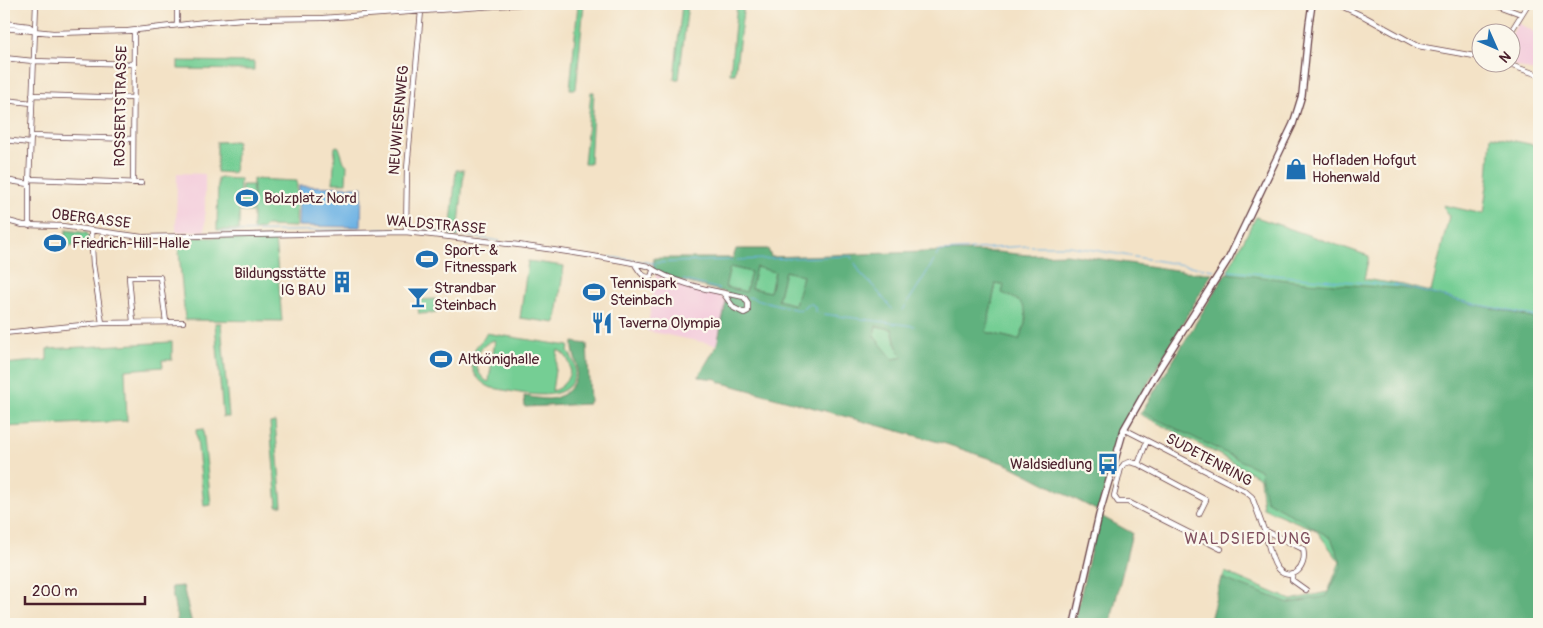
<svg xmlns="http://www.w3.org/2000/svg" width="1543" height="628" font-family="Pangolin,sans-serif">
	<rect width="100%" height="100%" fill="#fbf7ec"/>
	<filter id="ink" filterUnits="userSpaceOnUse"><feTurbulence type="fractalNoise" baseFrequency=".02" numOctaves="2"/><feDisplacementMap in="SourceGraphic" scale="10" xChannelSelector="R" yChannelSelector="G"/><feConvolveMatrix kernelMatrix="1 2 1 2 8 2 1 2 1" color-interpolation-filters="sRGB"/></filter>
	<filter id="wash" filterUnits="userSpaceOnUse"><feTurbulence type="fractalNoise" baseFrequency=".0096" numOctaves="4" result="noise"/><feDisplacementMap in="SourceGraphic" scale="20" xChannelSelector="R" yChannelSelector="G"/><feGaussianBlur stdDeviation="1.12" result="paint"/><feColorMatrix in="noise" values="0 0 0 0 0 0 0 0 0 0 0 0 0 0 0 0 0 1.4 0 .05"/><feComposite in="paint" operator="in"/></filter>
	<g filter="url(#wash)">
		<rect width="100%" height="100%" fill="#f3e2c6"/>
		<!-- built -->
		<path fill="#f4cfdd" d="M 1518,23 L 1539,35 L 1539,73 L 1507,63 L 1510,62 L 1511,36 Z
			M 177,173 L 205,174 L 205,231 L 176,232 Z
			M 656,274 L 678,284 L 719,294 L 726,302 L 717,345 L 647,331 Z"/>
		<!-- green -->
		<path fill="#75ce94" stroke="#607660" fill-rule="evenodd" d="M 578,4 L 584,4 L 576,89 L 570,89 Z
			M 682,4 L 688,4 L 679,79 L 674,79 Z
			M 737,4 L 744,4 L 735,74 L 730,74 Z
			M 178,61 L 254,62 L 254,70 L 178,69 Z
			M 591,92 L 594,92 L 590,164 L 584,164 Z
			M 1491,136 L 1539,146 L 1539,624 L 1240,602 L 1223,578 L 1225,572 L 1291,600 L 1328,592 L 1340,562 L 1316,530 L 1263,508 L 1260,478 L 1220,455 L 1140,414 L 1229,273 L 1228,270 L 1256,217 L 1369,256 L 1364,279 L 1403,285 L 1431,292 L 1449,216 L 1443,205 L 1483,214 L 1488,179 Z
			M 237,141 L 234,173 L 217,172 L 217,142 Z
			M 337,146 L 339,147 L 344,162 L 347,165 L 346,183 L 333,183 L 335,147 Z
			M 456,170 L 464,170 L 458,237 L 450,236 Z
			M 218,178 L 240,179 L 239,230 L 217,230 Z
			M 253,179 L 297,181 L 296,227 L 264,226 L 263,229 L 253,230 Z
			M 242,185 L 253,185 L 252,212 L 241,212 Z
			M 66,230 L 87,233 L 89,238 L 88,246 L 66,246 Z
			M 179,237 L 275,238 L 282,321 L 185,320 L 178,241 Z
			M 528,261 L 564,266 L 556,323 L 520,318 Z
			M 730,267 L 751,272 L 746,292 L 725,287 Z
			M 756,267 L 775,272 L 770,292 L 751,288 Z
			M 785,271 L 803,276 L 795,305 L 778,300 Z
			M 996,283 L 1004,285 L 1003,293 C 1030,303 1030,315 1019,340 L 986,332 Z
			M 435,299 L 436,313 L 419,314 L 417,300 Z
			M 215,323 L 221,323 L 229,417 L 223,417 Z
			M 876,326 L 892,329 C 893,339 898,348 903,357 L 893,359 L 873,337 Z
			M 486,333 L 569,346 L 568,352 C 574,359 577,368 574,377 C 565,407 514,391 492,388 C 476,382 466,365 475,349 C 478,342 485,340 486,333 ZM 495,340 L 489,381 L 488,382 C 470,371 474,345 495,340 ZM 558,350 C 577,360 572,385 552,391 Z
			M 172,342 L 172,360 L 162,360 L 163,367 L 125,370 L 127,421 L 4,427 L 4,364 L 47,360 L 47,349 Z
			M 275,422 L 282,506 L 277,506 L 270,423 Z
			M 203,429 L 211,505 L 204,506 L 196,430 Z"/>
		<!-- forest -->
		<path fill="#60b17e" stroke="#556854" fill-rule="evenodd" d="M 736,249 L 768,249 L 771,257 L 954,251 L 997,252 L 1028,255 L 1067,254 L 1196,273 L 1212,273 L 1121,430 L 1098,511 L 1009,465 L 946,444 L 719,382 L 717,379 L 698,377 L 717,345 L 728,293 L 674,279 L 653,270 L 654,258 L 733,258 ZM 730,267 L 751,272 L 746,292 L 725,287 ZM 756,267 L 775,272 L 770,292 L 751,288 ZM 785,271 L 803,276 L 795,305 L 778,300 ZM 996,283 L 1004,285 L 1002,293 C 1030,303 1030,315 1019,340 L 986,332 ZM 876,326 L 892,329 L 897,347 L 903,357 L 893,359 L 874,336 Z
			M 1226,273 L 1305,282 L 1410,289 L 1539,319 L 1539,624 L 1209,624 L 1221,578 L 1289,603 L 1327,596 L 1342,565 L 1331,538 L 1266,500 L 1260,470 L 1142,412 Z
			M 573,342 L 587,344 L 590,401 L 588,404 L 525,407 L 524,396 C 532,397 540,399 548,399 C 563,399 578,384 577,368 C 576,358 572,352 573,342 Z
			M 1099,515 L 1132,533 L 1110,624 L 1074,624 Z
			M 183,586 L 192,624 L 178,624 L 171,587 Z"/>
		<!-- water -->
		<path fill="#6eb3e4" stroke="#5c6988" d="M 299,186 L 362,187 L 361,227 L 298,226 Z"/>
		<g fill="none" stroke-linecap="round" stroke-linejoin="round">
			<!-- stream -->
			<path stroke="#6eb3e4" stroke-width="1" d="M 414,228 L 500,241
				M 221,232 L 403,229
				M 1031,246 L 1069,246 L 1214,270
				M 610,257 L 652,263 L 732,260
				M 936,257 L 939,251 L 1028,246
				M 737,260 L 851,256 L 852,259
				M 652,263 L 656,267
				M 855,263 L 861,274 L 874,287 L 892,309
				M 1228,271 L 1400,286 L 1456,300 L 1539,317
				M 683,280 L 719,289
				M 748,297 L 798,310 L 802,309 L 807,304 L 812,304 L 815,307 L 815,312 L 820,313
				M 903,310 L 934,261
				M 824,314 L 914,326"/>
		</g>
	</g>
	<g filter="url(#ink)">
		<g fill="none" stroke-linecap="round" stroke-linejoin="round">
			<!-- minor casing -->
			<g stroke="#633c42" stroke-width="6">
				<path id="minor" d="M 177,4 L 177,24
					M 1337,4 L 1365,17 L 1418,46 L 1480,57
					M 1494,4 L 1521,14
					M 4,23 L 29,26 L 34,30
					M 4,28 L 53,33 L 128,31 L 205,22 L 243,19 L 323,18 L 522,4
					M 1510,33 L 1528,4
					M 4,58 L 33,61 L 134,64
					M 1501,62 L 1539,75
					M 32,95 L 134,98
					M 4,100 L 32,103
					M 31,136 L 133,139
					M 4,140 L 30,143
					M 29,179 L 141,183
					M 4,180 L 29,184
					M 133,183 L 134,31
					M 4,220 L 23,225 L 62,226 L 142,237 L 406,232 C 487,241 569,250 648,266 C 676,285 711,290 744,297 L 748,303 L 748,311 L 744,313 L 734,308 L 723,293
					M 29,226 L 29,184 L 36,4
					M 91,231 L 93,264 L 102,323
					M 406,232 L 407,169 L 421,11
					M 634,263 C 639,270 642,278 651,277 L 653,271
					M 133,322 L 129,277 L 160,277 L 166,322
					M 4,333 L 102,323 L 183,322
					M 1124,429 L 1245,491 L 1252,497 L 1264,530
					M 1147,441 L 1138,464 L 1130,462 L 1124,464 L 1121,468 L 1114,496 L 1118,502 L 1128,502 L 1221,549
					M 1138,464 L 1206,500 L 1199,514
					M 1264,530 L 1303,549 C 1308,569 1290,584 1277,568 C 1270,558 1268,541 1264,530 Z
					M 1292,574 L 1292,580 L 1306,590"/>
			</g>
			<!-- major casing -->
			<g stroke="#633c42" stroke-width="8">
				<path id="major" d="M 1074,624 L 1099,515 L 1124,429 L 1152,380 L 1229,258 L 1293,124 L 1302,95 L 1309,24 L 1312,4"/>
			</g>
			<!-- minor -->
			<use href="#minor" stroke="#fff" stroke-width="4.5"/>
			<!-- major -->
			<use href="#major" stroke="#fff" stroke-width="5.5"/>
		</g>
	</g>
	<!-- icons -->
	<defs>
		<g id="shop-bare" transform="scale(1.725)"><path d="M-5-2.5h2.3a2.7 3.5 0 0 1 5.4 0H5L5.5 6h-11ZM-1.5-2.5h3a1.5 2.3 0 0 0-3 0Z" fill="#1f6fb2" stroke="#fbf7ec" stroke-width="2.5" paint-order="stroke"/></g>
		<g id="stadium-bare" transform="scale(1.725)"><path d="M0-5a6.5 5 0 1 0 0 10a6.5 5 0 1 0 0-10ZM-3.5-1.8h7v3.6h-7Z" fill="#1f6fb2" stroke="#fbf7ec" stroke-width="2.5" paint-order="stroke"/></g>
		<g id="building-bare" transform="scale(1.725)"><path d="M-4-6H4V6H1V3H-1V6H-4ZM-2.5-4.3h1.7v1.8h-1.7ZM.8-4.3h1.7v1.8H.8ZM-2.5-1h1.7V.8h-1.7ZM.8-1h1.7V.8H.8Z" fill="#1f6fb2" stroke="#fbf7ec" stroke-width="2.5" paint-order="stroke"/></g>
		<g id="bar-bare" transform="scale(1.725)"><path d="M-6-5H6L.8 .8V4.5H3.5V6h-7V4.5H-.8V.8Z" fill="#1f6fb2" stroke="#fbf7ec" stroke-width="2.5" paint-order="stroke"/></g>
		<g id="restaurant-bare" transform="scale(1.725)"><path d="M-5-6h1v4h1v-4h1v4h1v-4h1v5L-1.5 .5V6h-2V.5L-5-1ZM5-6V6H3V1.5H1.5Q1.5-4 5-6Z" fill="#1f6fb2" stroke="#fbf7ec" stroke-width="2.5" paint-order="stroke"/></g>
		<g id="bus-bare" transform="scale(1.725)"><path d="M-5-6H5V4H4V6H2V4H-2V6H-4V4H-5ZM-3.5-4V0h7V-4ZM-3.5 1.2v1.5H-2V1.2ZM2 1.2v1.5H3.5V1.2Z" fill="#1f6fb2" stroke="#fbf7ec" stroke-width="2.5" paint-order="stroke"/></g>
	</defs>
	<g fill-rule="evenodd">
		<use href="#shop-bare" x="1296" y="169"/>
		<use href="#stadium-bare" x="247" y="198"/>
		<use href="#stadium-bare" x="55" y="243"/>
		<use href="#stadium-bare" x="427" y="259"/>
		<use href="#building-bare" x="342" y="282"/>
		<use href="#stadium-bare" x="594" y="292"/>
		<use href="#bar-bare" x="418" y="297"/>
		<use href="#restaurant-bare" x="602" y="323"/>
		<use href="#stadium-bare" x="441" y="359"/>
		<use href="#bus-bare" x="1108" y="464"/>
	</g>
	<g text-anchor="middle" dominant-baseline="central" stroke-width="4.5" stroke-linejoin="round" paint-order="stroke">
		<!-- street labels -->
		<g font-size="15" fill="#4a1f2b" stroke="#fbf7ec">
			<text transform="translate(121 106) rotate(-89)">ROSSERTSTRASSE</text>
			<text transform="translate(399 120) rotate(-85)">NEUWIESENWEG</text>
			<text transform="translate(91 219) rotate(7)">OBERGASSE</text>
			<text transform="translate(436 225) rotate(5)">WALDSTRASSE</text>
			<text transform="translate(1209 460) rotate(28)">SUDETENRING</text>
		</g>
		<!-- poi labels -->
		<g font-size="15" fill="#4a1f2b" stroke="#fbf7ec" text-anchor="start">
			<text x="1312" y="160">Hofladen Hofgut<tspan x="1312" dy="17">Hohenwald</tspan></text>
			<text x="264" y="198">Bolzplatz Nord</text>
			<text x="72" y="243">Friedrich-Hill-Halle</text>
			<text x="444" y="250">Sport- &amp;<tspan x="444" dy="17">Fitnesspark</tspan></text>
			<text x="326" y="273" text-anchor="end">Bildungsstätte<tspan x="326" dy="17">IG BAU</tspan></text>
			<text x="610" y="283">Tennispark<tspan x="610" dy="17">Steinbach</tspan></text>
			<text x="434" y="288">Strandbar<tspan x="434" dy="17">Steinbach</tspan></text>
			<text x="618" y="323">Taverna Olympia</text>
			<text x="458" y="359">Altkönighalle</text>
			<text x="1092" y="464" text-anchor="end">Waldsiedlung</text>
		</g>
		<!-- neighbourhood labels -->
		<g font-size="16" letter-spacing="1" fill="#815160" stroke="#fbf7ec">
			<text x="1248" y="539">WALDSIEDLUNG</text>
		</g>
	</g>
	<!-- margin -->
	<rect width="1543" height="628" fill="none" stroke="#fbf7ec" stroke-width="20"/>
	<!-- north arrow -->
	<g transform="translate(1496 48) rotate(135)"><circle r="24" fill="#fbf7ec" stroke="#b4a19f"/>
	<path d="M0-4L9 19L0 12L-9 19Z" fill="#1f6fb2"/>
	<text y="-8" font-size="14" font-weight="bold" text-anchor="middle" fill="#4a1f2b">N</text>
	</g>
	<!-- scale -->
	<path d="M25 596v8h120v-8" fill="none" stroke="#4a1f2b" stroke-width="2.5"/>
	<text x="32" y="596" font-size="15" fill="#4a1f2b" stroke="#fbf7ec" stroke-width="4" paint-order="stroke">200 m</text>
</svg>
